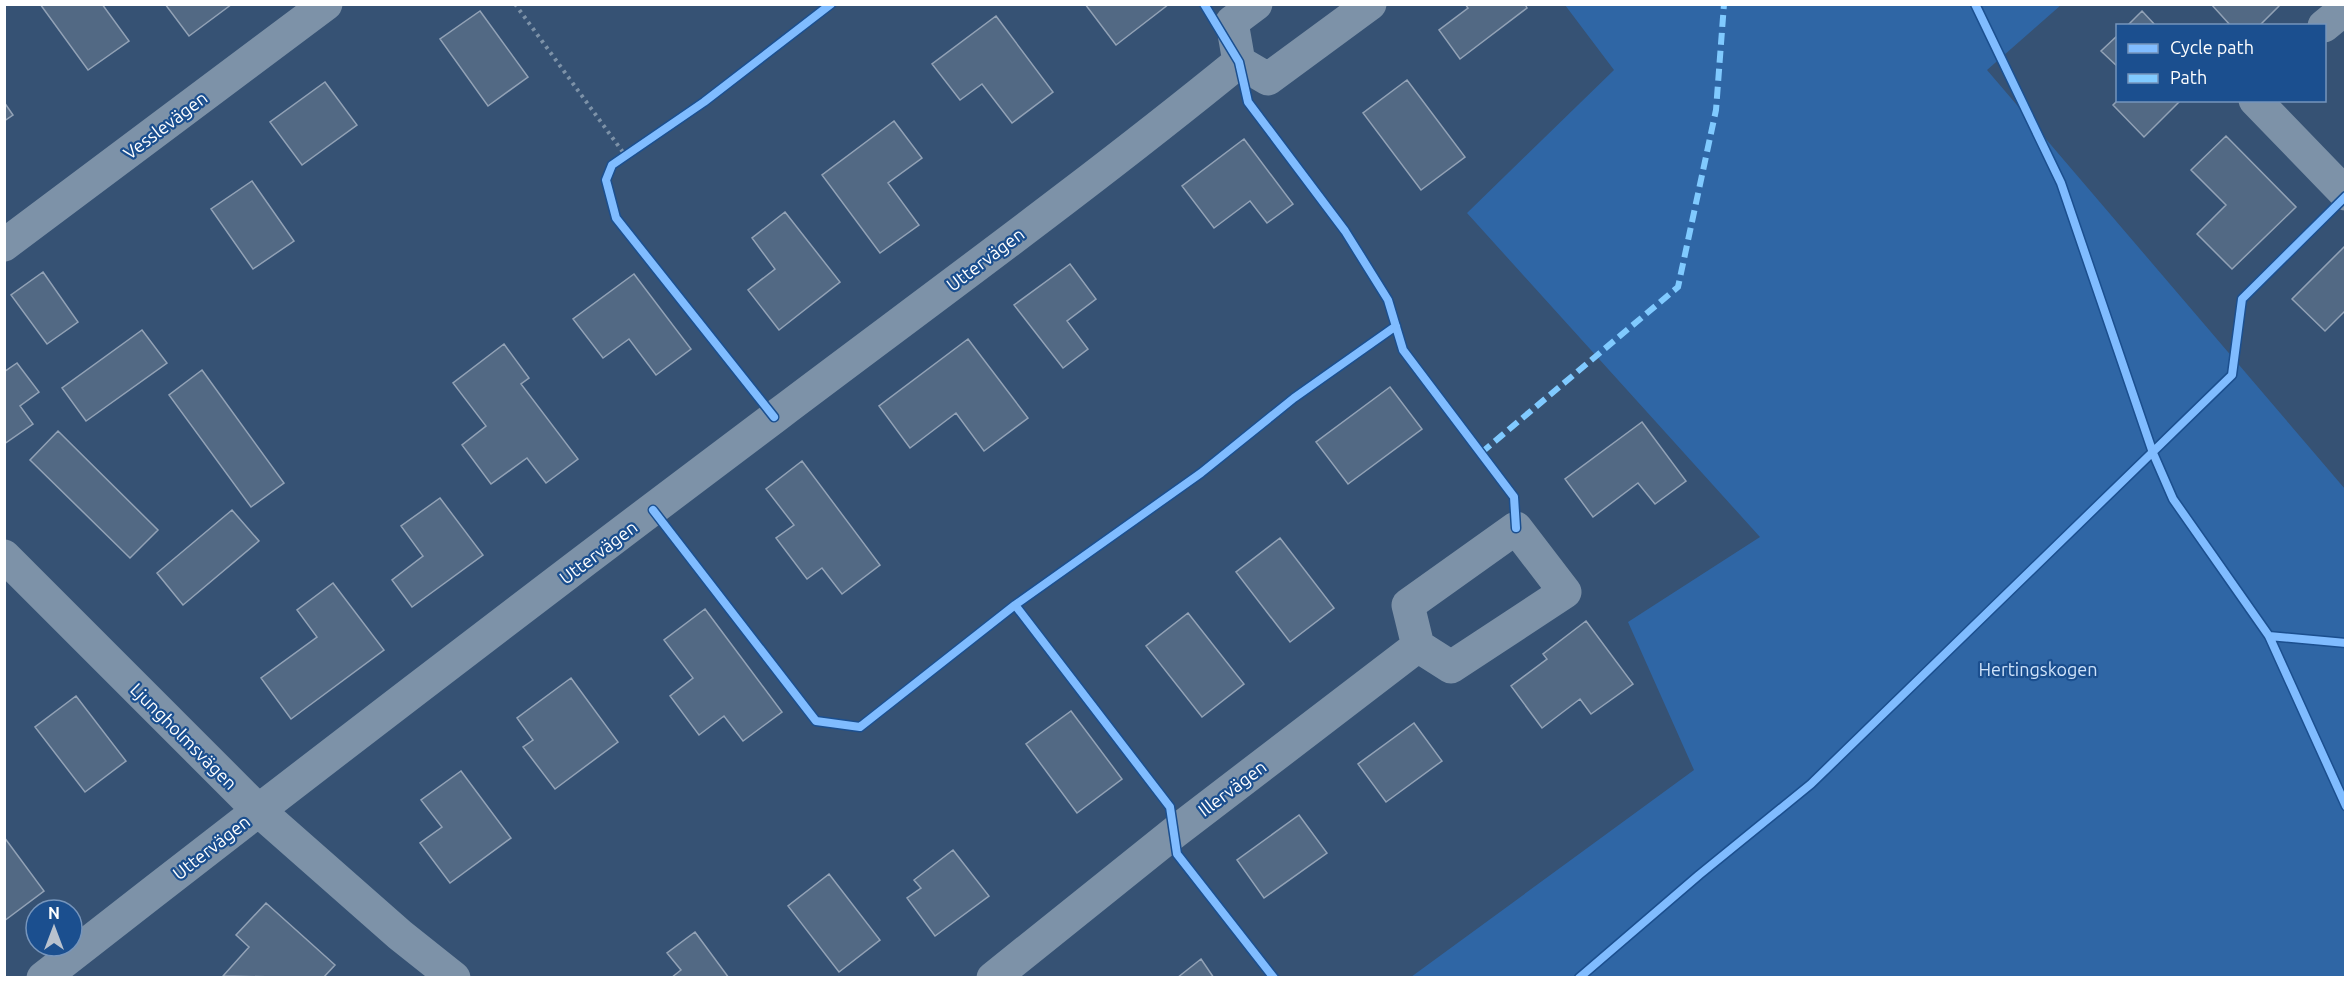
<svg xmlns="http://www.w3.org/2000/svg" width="2350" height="982" font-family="Ubuntu,sans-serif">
	<rect width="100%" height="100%" fill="#365274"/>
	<!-- green -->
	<path fill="#2f66a5" d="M 1565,5 L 2061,5 L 1987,70 L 2345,489 L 2345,977 L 1411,977 L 1694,770 L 1628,622 L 1760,537 L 1467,213 L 1614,70 Z"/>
	<!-- building -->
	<path fill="#526984" stroke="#92a2b6" stroke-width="1.5" d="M 40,4 L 102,4 L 129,41 L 88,70 Z
		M 165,4 L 232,4 L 189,36 Z
		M 1085,4 L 1169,4 L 1116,45 Z
		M 1465,4 L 1525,4 L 1527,8 L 1460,59 L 1439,30 L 1468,8 Z
		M 2211,4 L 2278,4 L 2279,6 L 2259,26 L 2231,26 Z
		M 480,11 L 528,77 L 488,106 L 440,39 Z
		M 2142,11 L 2156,26 L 2127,26 Z
		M 996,16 L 1053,92 L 1012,123 L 982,84 L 960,100 L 932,64 Z
		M 2118,35 L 2118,67 L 2101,51 Z
		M 1407,80 L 1465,157 L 1421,190 L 1363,113 Z
		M 325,82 L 357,125 L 302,165 L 270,122 Z
		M 2118,100 L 2181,100 L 2144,137 L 2113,105 Z
		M 4,102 L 13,115 L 4,121 Z
		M 894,121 L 922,158 L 888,183 L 919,225 L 880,253 L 822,175 Z
		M 2226,136 L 2296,207 L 2232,269 L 2197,234 L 2226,205 L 2191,170 Z
		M 1244,139 L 1293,204 L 1267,223 L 1250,201 L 1214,228 L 1182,186 Z
		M 252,181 L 294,241 L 253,269 L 211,209 Z
		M 785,212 L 840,282 L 779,330 L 748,290 L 775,269 L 752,238 Z
		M 2346,245 L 2346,310 L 2325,331 L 2292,299 Z
		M 1070,264 L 1096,299 L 1067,321 L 1088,349 L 1063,368 L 1014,305 Z
		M 43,272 L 78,322 L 47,344 L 11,295 Z
		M 634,274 L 691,349 L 656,375 L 629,339 L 603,358 L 573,319 Z
		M 142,330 L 167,363 L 86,421 L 62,388 Z
		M 968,339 L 1028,418 L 984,451 L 956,413 L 910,448 L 879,406 Z
		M 504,344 L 529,378 L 521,384 L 578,459 L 546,483 L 527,458 L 491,484 L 462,445 L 486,426 L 453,383 Z
		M 17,363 L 39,392 L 20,406 L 33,424 L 4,444 L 4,372 Z
		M 202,370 L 284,483 L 251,507 L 169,395 Z
		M 1390,387 L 1422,429 L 1348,484 L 1316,442 Z
		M 1642,422 L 1686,481 L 1655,504 L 1638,483 L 1593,517 L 1565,479 Z
		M 58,431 L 158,530 L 130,558 L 30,460 Z
		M 802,461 L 880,565 L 842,594 L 822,568 L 807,579 L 776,538 L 794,525 L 766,489 Z
		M 440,498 L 483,555 L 412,607 L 392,580 L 423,556 L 401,526 Z
		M 232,510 L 259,541 L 183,605 L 157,573 Z
		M 1280,538 L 1334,608 L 1290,642 L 1236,572 Z
		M 333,583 L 384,650 L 291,719 L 261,678 L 317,637 L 297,610 Z
		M 705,609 L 782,712 L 743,741 L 724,716 L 699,735 L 670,696 L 693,678 L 664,640 Z
		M 1188,613 L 1244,684 L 1202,717 L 1146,646 Z
		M 1586,621 L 1633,684 L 1591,714 L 1580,699 L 1542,728 L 1511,686 L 1547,659 L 1543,654 Z
		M 571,678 L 618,742 L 555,789 L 523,747 L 533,740 L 517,718 Z
		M 76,696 L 126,761 L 85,792 L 35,727 Z
		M 1071,711 L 1122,779 L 1077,813 L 1026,744 Z
		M 1414,723 L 1442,761 L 1386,802 L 1358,764 Z
		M 461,771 L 511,838 L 450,883 L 420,843 L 442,827 L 421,800 Z
		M 1299,815 L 1327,853 L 1264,898 L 1237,860 Z
		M 4,837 L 44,891 L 4,921 Z
		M 953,850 L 989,896 L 935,936 L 907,898 L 921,888 L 914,880 Z
		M 829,874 L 880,940 L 839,972 L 788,906 Z
		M 266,903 L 335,965 L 323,978 L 223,976 L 249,947 L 236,935 Z
		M 695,932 L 729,978 L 671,978 L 681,970 L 667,953 Z
		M 1201,959 L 1214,978 L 1177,978 Z"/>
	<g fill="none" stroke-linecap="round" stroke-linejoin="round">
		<!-- path -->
		<path stroke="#7d92a8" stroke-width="4" stroke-dasharray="3 4.5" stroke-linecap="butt" d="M 515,4 L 625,155"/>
		<!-- street -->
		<path stroke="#7d92a8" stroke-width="33" d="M 2324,26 L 2346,8
			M 1239,62 L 1268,79 L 1370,4
			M 1239,62 L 1232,22 L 1256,4
			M 2255,100 L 2346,194
			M 4,245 L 326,4
			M 1516,528 L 1565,592 L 1451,667 L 1418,646 L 1408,605 Z
			M 4,556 L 258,810 L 400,935 L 454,978
			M 43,978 C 286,788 530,601 776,416 C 931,299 1088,185 1239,62
			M 993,978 L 1175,832 L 1418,646"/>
		<!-- quiet -->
		<path stroke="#80caff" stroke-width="6" stroke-dasharray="12 6" stroke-linecap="butt" d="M 1481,453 L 1678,287 L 1716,110 L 1724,4"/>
		<!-- cycleway casing -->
		<g stroke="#1b4f8f" stroke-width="11">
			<path id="cycleway" d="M 1204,4 L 1239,62 L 1248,102 L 1345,231 L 1388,300 L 1403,350 L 1514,497 L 1516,528
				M 1975,4 L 2061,183 L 2153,453 L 2173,499 L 2269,636 L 2346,806
				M 774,417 L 616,218 L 606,180 L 612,165 L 704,102 L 831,4
				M 653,510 L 816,721 L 860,727 L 1015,605 L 1201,473 L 1294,398 L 1396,326
				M 1015,605 L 1170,807 L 1177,854 L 1274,978
				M 2269,636 L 2346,643
				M 1579,978 L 1699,875 L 1811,784 L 2232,375 L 2242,299 L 2346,196"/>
		</g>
		<!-- cycleway -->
		<use href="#cycleway" stroke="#80bcff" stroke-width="8"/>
	</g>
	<g text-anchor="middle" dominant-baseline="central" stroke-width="4.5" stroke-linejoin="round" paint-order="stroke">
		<!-- street labels -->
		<g font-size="18" fill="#fff" stroke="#1b4f8f">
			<text transform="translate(165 125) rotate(-37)">Vesslevägen</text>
			<text transform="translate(985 259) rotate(-37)">Uttervägen</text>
			<text transform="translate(598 552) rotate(-37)">Uttervägen</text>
			<text transform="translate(184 736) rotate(45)">Ljungholmsvägen</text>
			<text transform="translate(1232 788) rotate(-37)">Illervägen</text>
			<text transform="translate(211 847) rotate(-38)">Uttervägen</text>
		</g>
		<!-- park labels -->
		<g font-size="18" fill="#cfe3fa" stroke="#1b4f8f">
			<text x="2038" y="669">Hertingskogen</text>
		</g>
	</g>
	<!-- border -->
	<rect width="2350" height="982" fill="none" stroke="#ffffff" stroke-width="12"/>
	<!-- legend -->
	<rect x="2116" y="24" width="210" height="78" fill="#1b4f8f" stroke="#7695bc" stroke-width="1.5"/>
	<rect x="2128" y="44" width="30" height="9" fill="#80bcff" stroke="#7695bc" stroke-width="1.5"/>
	<text x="2170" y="54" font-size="18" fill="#ffffff">Cycle path</text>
	<rect x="2128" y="74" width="30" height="9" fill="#80caff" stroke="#7695bc" stroke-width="1.5"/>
	<text x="2170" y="84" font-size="18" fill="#ffffff">Path</text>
	<!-- north arrow -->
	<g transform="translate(54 928)"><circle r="28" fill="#1b4f8f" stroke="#7695bc" stroke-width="1.5"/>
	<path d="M0-4.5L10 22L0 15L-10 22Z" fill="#b9c2ce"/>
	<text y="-9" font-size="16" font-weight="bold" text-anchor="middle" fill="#ffffff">N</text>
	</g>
</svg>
